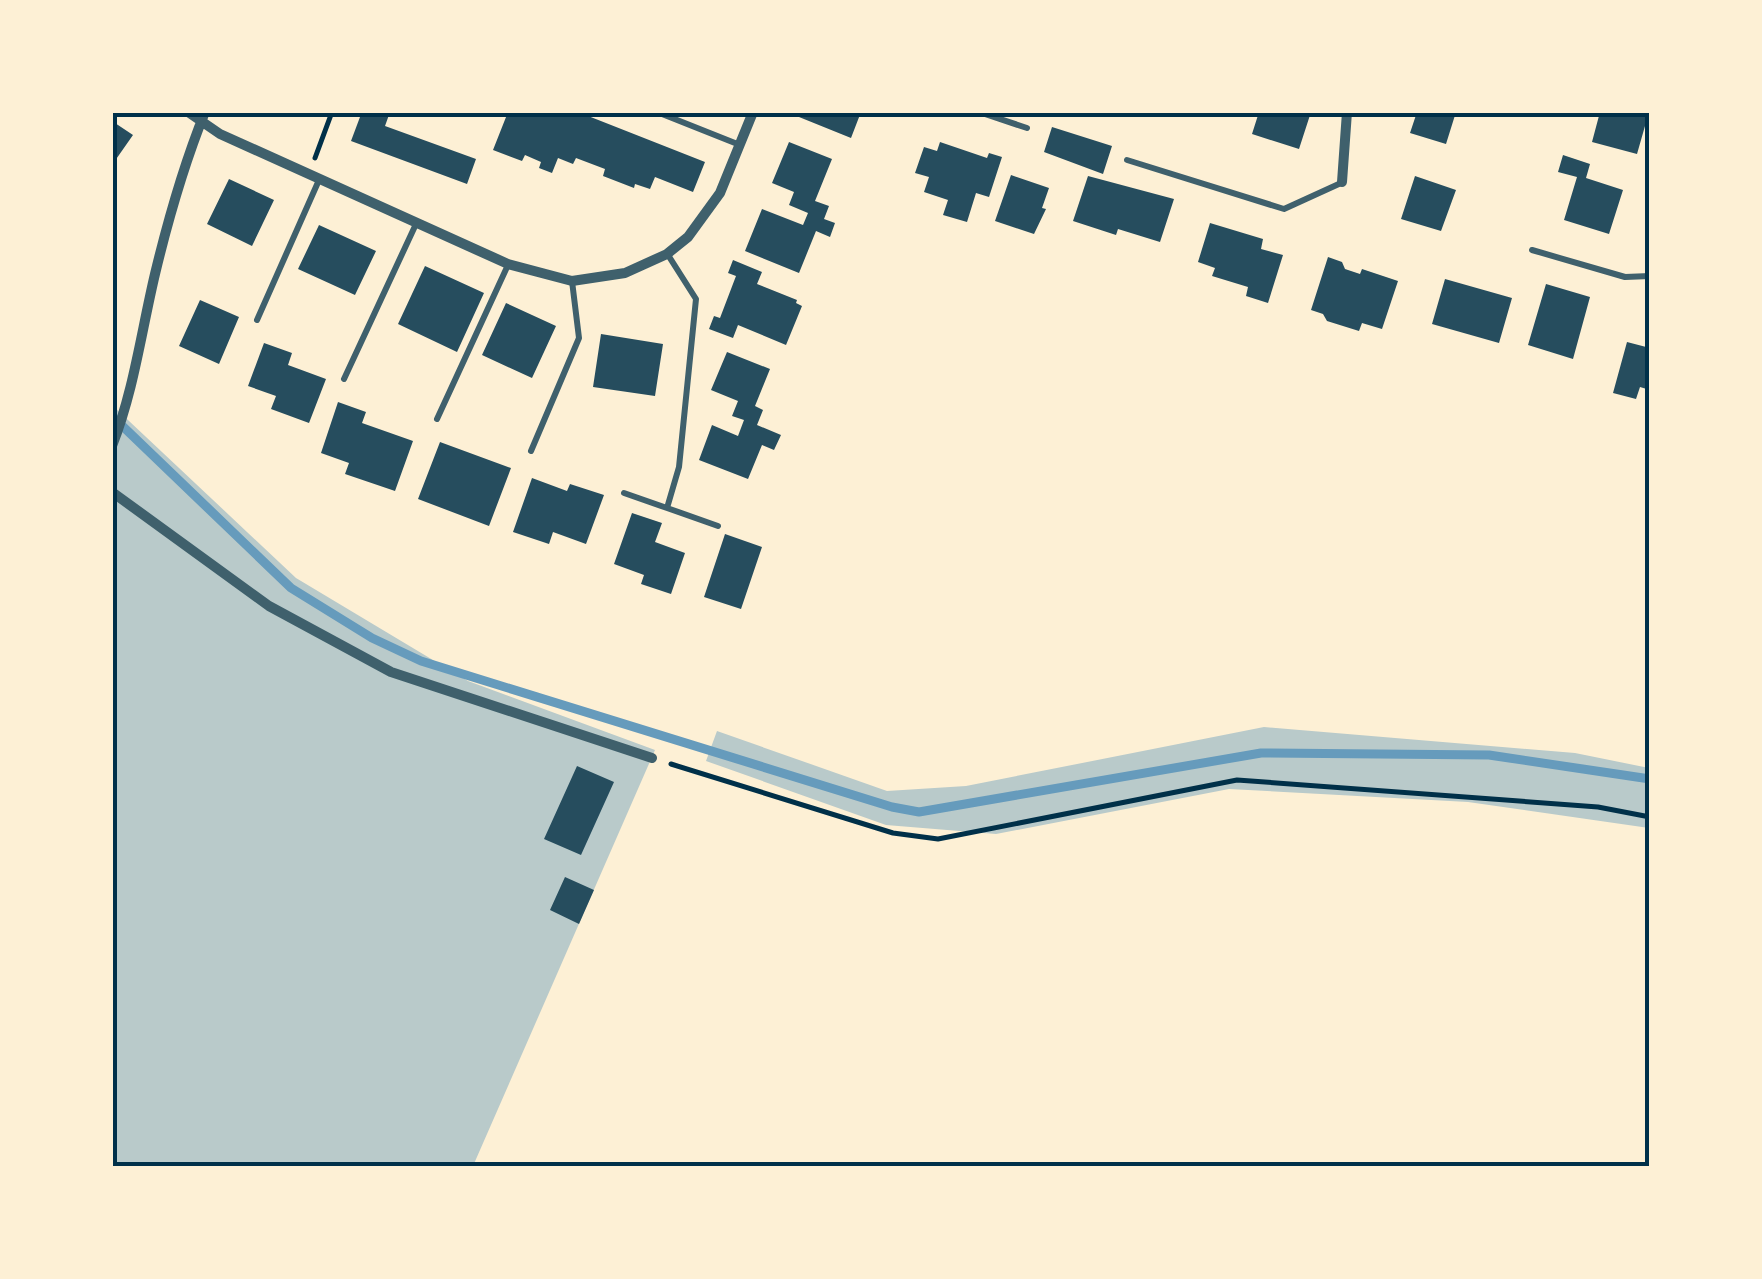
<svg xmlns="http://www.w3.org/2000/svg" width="1762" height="1279" font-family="Mulish,sans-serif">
	<rect width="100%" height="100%" fill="#fdf0d5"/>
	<!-- green -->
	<path fill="#b9caca" d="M 112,405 L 296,578 L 468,681 L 655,750 L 473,1166 L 113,1166 Z
		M 1264,727 L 1575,753 L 1649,768 L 1649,828 L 1468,802 L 1229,789 L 996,834 L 886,825 L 706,761 L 717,731 L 887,791 L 966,786 Z"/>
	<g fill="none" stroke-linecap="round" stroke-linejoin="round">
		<!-- stream -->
		<path stroke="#669bbc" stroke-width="9" d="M 112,416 L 291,588 L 372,638 L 421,661 L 892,807 L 919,812 L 1261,753 L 1489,755 L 1650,779"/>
	</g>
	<!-- building -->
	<path fill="#264d5e" d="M 349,112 L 390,112 L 385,126 L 476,159 L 467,184 L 351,141 L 360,117 Z
		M 508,112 L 578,112 L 705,162 L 693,192 L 655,177 L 650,189 L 635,184 L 634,188 L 603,176 L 605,169 L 576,158 L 573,164 L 558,158 L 552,173 L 539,168 L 541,162 L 525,155 L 522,161 L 493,150 Z
		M 801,112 L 861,112 L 851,138 L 799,117 Z
		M 1259,112 L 1311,112 L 1299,149 L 1252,134 Z
		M 1417,112 L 1456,112 L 1446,144 L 1410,133 Z
		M 1600,112 L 1649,112 L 1637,154 L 1592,142 Z
		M 112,121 L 133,135 L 112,165 Z
		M 1052,127 L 1112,146 L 1103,174 L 1044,152 Z
		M 789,142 L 832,159 L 815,201 L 829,206 L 824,219 L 835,223 L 830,237 L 816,231 L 799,273 L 745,251 L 762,209 L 803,225 L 808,213 L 789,205 L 794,192 L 772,183 Z
		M 940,142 L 987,158 L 989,153 L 1002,157 L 989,197 L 976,193 L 967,222 L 943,215 L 948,200 L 924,192 L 929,177 L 915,173 L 924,147 L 937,151 Z
		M 1563,155 L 1590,164 L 1586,178 L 1623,190 L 1609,234 L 1564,220 L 1577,177 L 1558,172 Z
		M 1011,175 L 1049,188 L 1042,208 L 1046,209 L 1034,234 L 995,221 Z
		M 1088,176 L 1174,199 L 1160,242 L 1118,229 L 1116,235 L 1073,221 Z
		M 1415,176 L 1456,190 L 1441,231 L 1401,219 Z
		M 229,179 L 274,200 L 252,246 L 207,224 Z
		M 1210,223 L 1263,239 L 1261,249 L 1283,255 L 1268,303 L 1246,296 L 1248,287 L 1212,276 L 1215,268 L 1198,262 Z
		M 319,225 L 376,251 L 355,295 L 298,269 Z
		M 1328,257 L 1342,262 L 1345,269 L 1360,274 L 1362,269 L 1398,281 L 1382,329 L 1362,323 L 1359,331 L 1327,321 L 1323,314 L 1311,310 Z
		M 733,260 L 762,272 L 757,284 L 797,300 L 796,303 L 802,306 L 786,345 L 738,325 L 733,338 L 709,329 L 714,316 L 720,318 L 736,276 L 728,273 Z
		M 425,266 L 484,293 L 457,352 L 398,324 Z
		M 1445,279 L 1512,298 L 1499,343 L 1432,324 Z
		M 1546,284 L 1590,297 L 1573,359 L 1528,345 Z
		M 200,300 L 239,317 L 219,364 L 179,346 Z
		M 506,303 L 556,326 L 532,378 L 482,355 Z
		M 601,334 L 663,344 L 655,396 L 593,387 Z
		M 1627,342 L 1650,348 L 1650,390 L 1640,387 L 1636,399 L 1613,393 Z
		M 264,343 L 292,353 L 288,365 L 326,379 L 309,423 L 271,409 L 276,396 L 248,386 Z
		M 727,352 L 770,369 L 755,406 L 763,410 L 757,425 L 781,435 L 774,450 L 762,445 L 748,479 L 699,460 L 712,425 L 738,436 L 744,420 L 732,416 L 738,401 L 711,390 Z
		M 338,402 L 366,412 L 362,423 L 413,441 L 395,491 L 345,474 L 349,463 L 321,453 Z
		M 440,442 L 511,468 L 489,526 L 418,499 Z
		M 532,478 L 567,491 L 570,484 L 604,495 L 586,544 L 553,532 L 549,544 L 513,532 Z
		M 632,513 L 662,523 L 655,542 L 685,553 L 671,594 L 641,584 L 644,575 L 614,564 Z
		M 725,534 L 762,547 L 741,609 L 704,597 Z
		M 577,766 L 614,782 L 581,855 L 544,839 Z
		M 565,877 L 594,890 L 579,924 L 550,910 Z"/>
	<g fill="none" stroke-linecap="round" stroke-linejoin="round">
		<!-- path -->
		<path stroke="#003049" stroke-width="5" d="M 315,158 L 332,112
			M 671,764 L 893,833 L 938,839 L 1237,780 L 1598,807 L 1650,817"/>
		<!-- service -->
		<path stroke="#3f606c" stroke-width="6" d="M 657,112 L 740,145
			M 979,112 L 1027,128
			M 1127,160 L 1284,209 L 1341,183
			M 1532,250 L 1625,277 L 1650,276
			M 668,255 L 696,299 L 679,467 L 667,508 L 718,526
			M 257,320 L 319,180
			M 344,379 L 416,224
			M 437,419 L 508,265
			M 531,451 L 579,338 L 572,281
			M 624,493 L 667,508"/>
		<!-- minor -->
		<path stroke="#3f606c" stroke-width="10" d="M 188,112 L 220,134 L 508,264 L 572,281 L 625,273 L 667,254 L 688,237 L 720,193 L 753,112
			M 1342,182 L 1347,112
			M 112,446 C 134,390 141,333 155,274 C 168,220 184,164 205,112
			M 112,492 L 269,606 L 391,672 L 652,758"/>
	</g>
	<!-- border -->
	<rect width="1762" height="1279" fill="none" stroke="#fdf0d5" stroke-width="230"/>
	<rect x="115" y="115" width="1532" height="1049" fill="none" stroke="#003049" stroke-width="4"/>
</svg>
